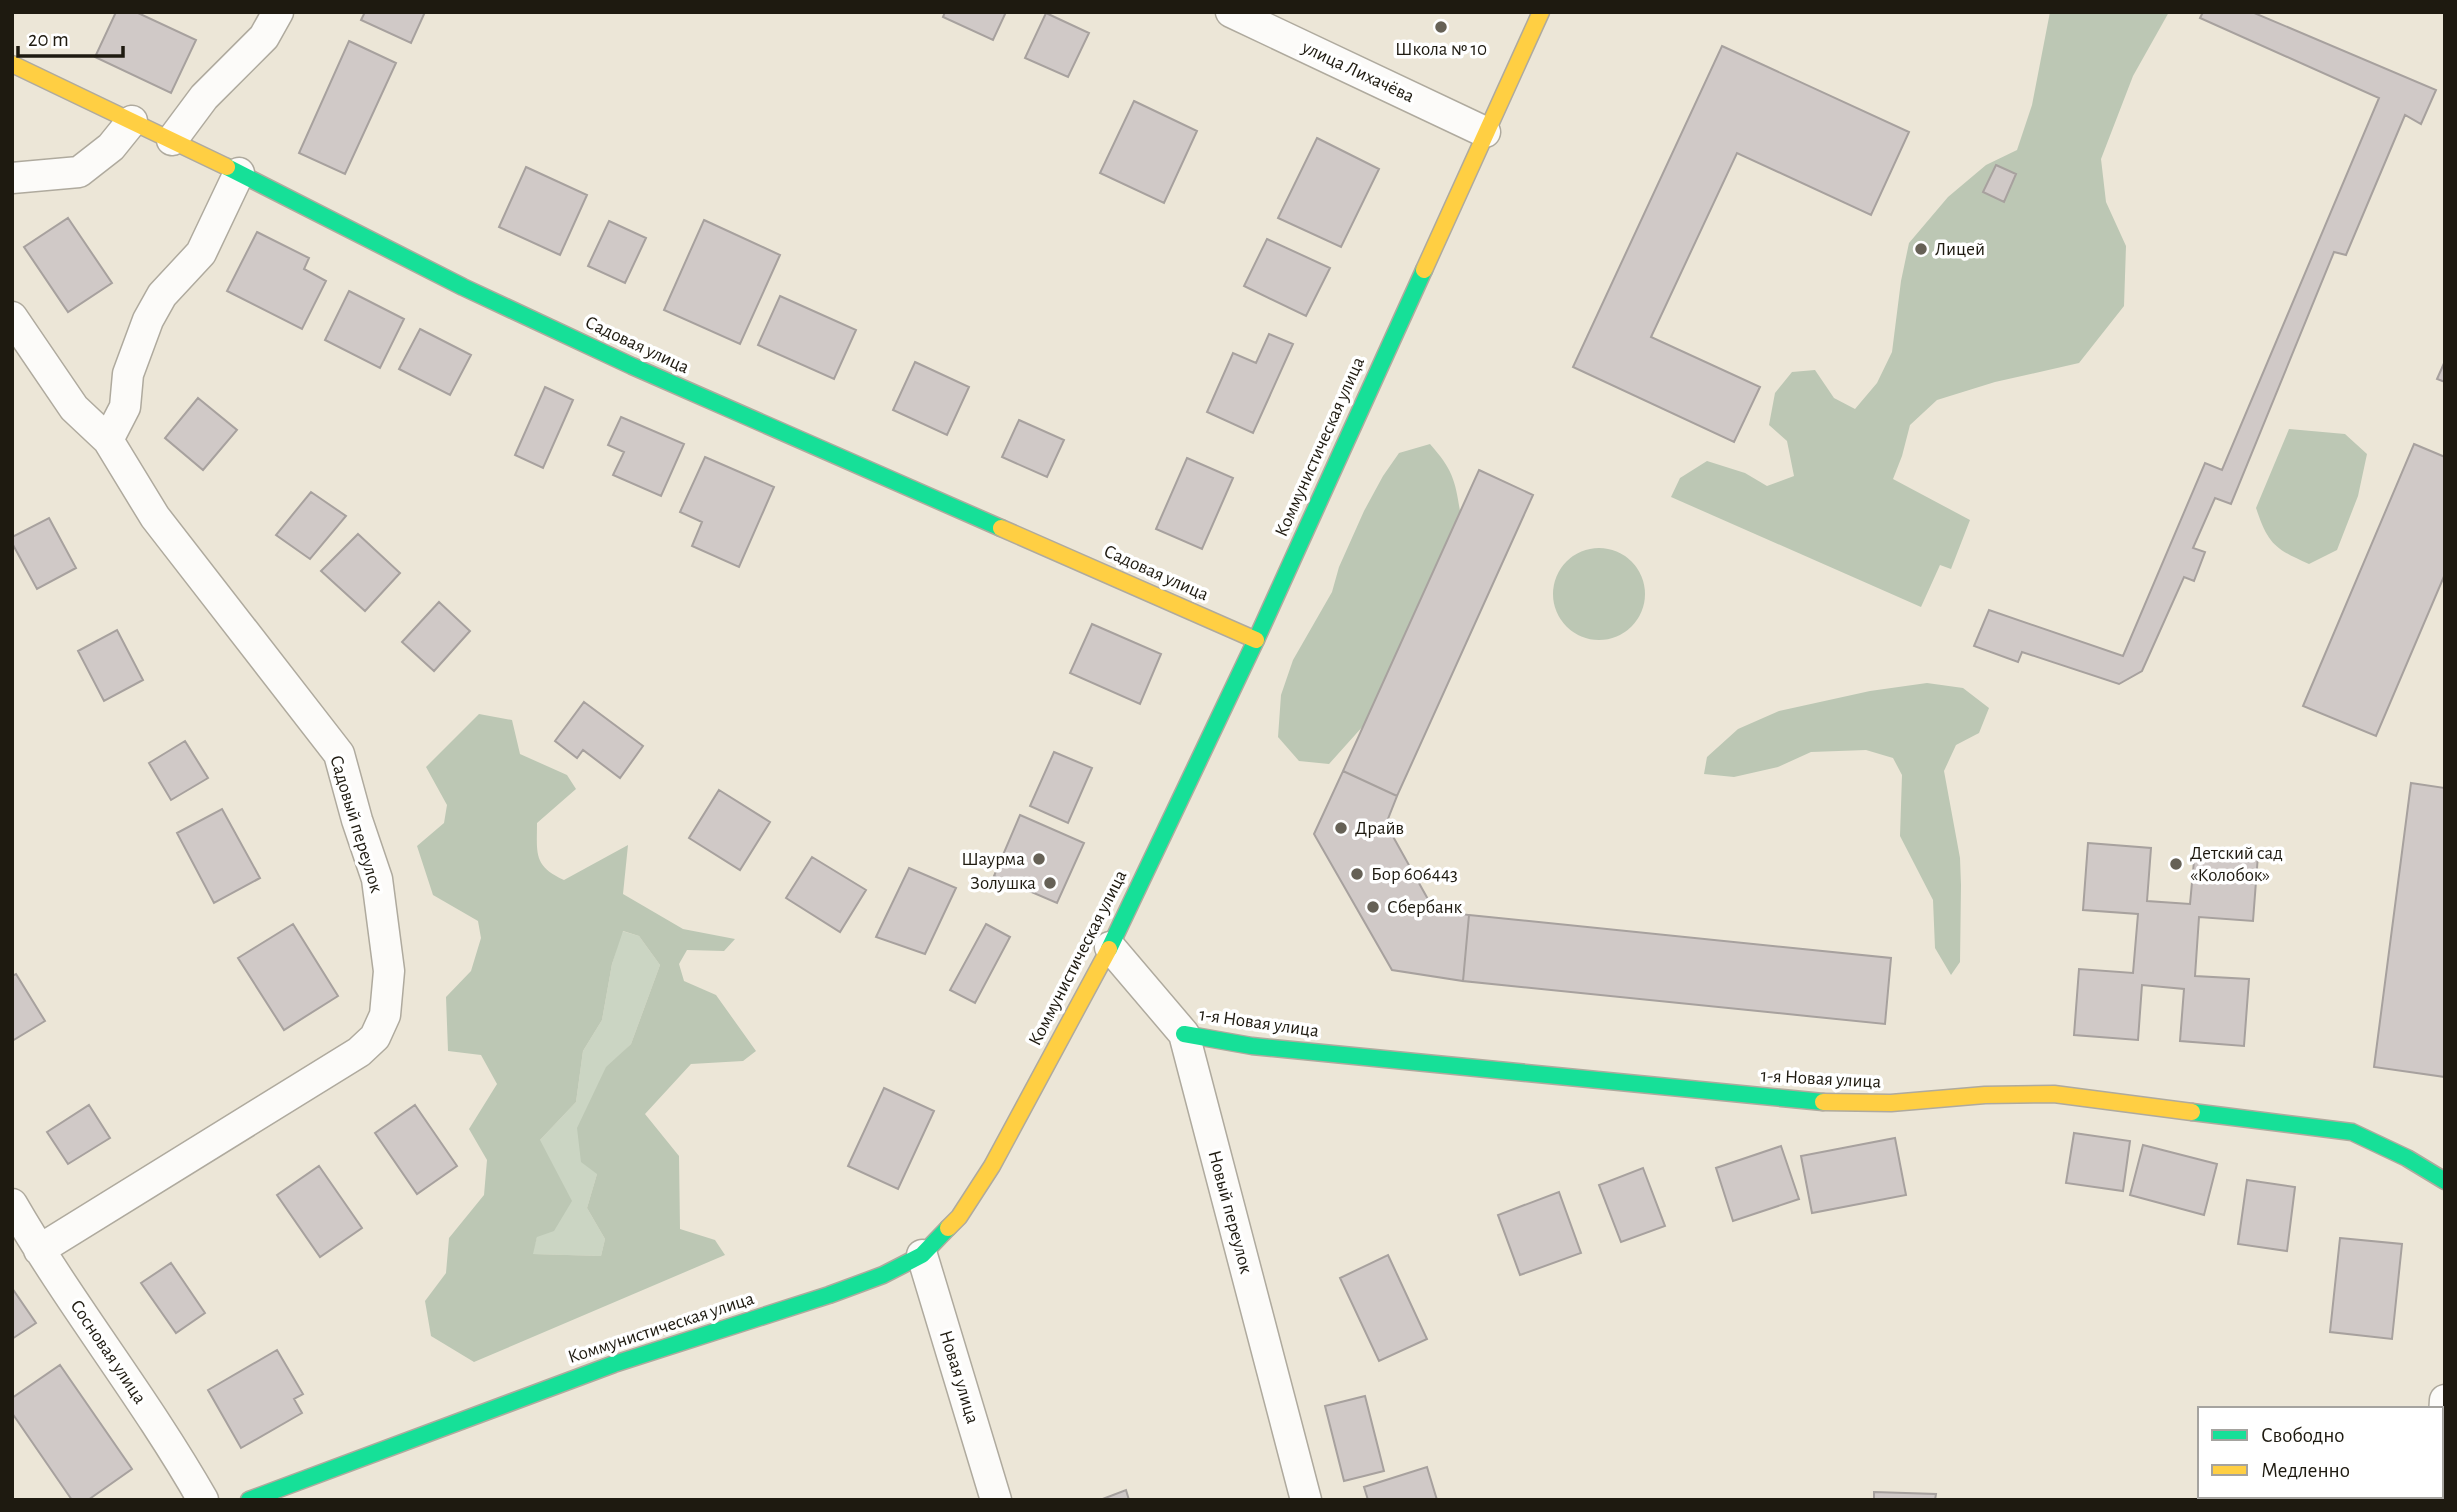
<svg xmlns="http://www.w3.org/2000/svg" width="2457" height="1512" font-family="'Alegreya Sans',sans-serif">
	<rect width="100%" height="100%" fill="#ece6d7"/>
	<!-- green -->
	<path fill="#cbd5c3" d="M 622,931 L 639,936 L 660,965 L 631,1044 L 606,1068 L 597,1174 L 587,1208 L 605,1239 L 601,1256 L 532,1254 L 537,1237 L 540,1140 L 576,1102 L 583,1051 L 602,1020 L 612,964 Z"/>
	<!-- forest -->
	<path fill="#bcc7b4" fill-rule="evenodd" d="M 2050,12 L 2169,12 L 2133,76 L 2101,159 L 2106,202 L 2126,246 L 2124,306 L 2079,363 L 1995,382 L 1937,400 L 1910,425 L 1902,456 L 1893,479 L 1970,520 L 1951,569 L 1940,565 L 1921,607 L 1671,497 L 1680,478 L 1707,461 L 1745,473 L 1767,486 L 1794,476 L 1787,441 L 1769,425 L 1775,393 L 1792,372 L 1815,370 L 1834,398 L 1855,409 L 1877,383 L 1892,352 L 1901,281 L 1909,243 L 1948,197 L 1986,165 L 2017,150 L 2032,105 Z
		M 2289,429 L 2345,434 L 2367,454 L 2358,496 L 2337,550 L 2309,564 C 2275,549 2268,544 2256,508 Z
		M 1430,444 C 1452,469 1455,479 1460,511 L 1364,725 L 1329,764 L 1299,761 L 1278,737 L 1281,695 L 1293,660 L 1332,592 L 1339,567 L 1364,511 L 1383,476 L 1399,453 Z
		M1553 594a46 46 0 1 1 92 0a46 46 0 1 1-92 0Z
		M 1927,683 L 1963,688 L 1989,708 L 1979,733 L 1956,745 L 1944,771 L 1960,858 L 1961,885 L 1960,962 L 1951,975 L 1935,948 L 1933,900 L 1900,836 L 1902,775 L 1893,758 L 1866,750 L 1811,752 L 1778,767 L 1734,777 L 1704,774 L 1707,757 L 1738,729 L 1779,711 L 1870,691 Z
		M 479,714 L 512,720 L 520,754 L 567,775 L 576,789 L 537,823 C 537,853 533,866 564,880 L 628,845 L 623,894 L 683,929 L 735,939 L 724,951 L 687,950 L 679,964 L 684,981 L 716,995 L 756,1051 L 743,1061 L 691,1064 L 645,1114 L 679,1156 L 680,1229 L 715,1240 L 725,1255 L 474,1362 L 431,1336 L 425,1301 L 446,1273 L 449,1238 L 484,1195 L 487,1160 L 469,1129 L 497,1084 L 481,1055 L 448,1051 L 446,997 L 471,971 L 481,938 L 478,921 L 433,895 L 417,846 L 444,823 L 447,805 L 426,767 ZM 623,931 L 639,936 L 660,965 L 631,1044 L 606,1067 L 577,1128 L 581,1162 L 597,1174 L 587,1208 L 605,1239 L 601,1256 L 533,1254 L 537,1237 L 554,1231 L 572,1201 L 540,1140 L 576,1102 L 583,1051 L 602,1020 L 612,964 Z"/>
	<!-- building -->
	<path fill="#d0c9c7" stroke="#a7a19e" stroke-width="2" d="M 116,12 L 136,12 L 196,40 L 171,93 L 95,57 Z
		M 365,12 L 425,12 L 411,43 L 361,20 Z
		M 945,12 L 1006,12 L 993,40 L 943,17 Z
		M 2203,12 L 2252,12 L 2436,90 L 2421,124 L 2405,115 L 2346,255 L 2334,252 L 2231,504 L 2215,498 L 2193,548 L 2205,552 L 2194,581 L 2184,577 L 2142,671 L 2119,684 L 2022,652 L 2018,662 L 1974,646 L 1989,610 L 2123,656 L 2205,463 L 2222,470 L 2379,98 L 2200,18 Z
		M 1046,13 L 1089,33 L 1068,77 L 1025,58 Z
		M 349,41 L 396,63 L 345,174 L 299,153 Z
		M 1722,46 L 1909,132 L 1871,215 L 1737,153 L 1651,337 L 1760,387 L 1734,442 L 1573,367 Z
		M 1134,101 L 1197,131 L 1164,203 L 1100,173 Z
		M 1317,138 L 1379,169 L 1341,247 L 1278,218 Z
		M 1996,165 L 2016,174 L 2004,202 L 1983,192 Z
		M 526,167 L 587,195 L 560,255 L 499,227 Z
		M 68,218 L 112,283 L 68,312 L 24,247 Z
		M 704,220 L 780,255 L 740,344 L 664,310 Z
		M 609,221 L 646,238 L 625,283 L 588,266 Z
		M 257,232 L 309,258 L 304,269 L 326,281 L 302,329 L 227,291 Z
		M 1267,239 L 1330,268 L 1306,316 L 1244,286 Z
		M 349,291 L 404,319 L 380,368 L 325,340 Z
		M 780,296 L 856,330 L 834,379 L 758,345 Z
		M 420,329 L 471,355 L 450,395 L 399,369 Z
		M 1269,334 L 1293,344 L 1253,433 L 1207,412 L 1233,353 L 1256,363 Z
		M 2445,361 L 2445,382 L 2437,379 Z
		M 915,362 L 969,387 L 947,435 L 893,410 Z
		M 545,387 L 573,400 L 543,468 L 515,455 Z
		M 198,398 L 237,430 L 203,470 L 165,438 Z
		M 621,417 L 684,444 L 661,496 L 613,475 L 624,452 L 608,445 Z
		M 1019,420 L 1064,440 L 1047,477 L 1002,457 Z
		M 2414,444 L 2445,457 L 2445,574 L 2376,736 L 2303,706 Z
		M 705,457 L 774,487 L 739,567 L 692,546 L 702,522 L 680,512 Z
		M 1187,458 L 1233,478 L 1202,549 L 1156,529 Z
		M 1479,470 L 1533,495 L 1397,796 L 1343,771 Z
		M 311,492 L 346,516 L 310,559 L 276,535 Z
		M 49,518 L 76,568 L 37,589 L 12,543 L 12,537 Z
		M 358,534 L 400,573 L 365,611 L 321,571 Z
		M 439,602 L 470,631 L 434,671 L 402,642 Z
		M 1092,624 L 1161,654 L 1140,704 L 1070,673 Z
		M 117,630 L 143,680 L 104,701 L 78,651 Z
		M 584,702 L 643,746 L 620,778 L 583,750 L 577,758 L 555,741 Z
		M 185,741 L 208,778 L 171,800 L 149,763 Z
		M 1054,752 L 1092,768 L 1068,823 L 1030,806 Z
		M 1343,771 L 1397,796 L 1386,824 L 1434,910 L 1469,915 L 1463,981 L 1392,970 L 1314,834 Z
		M 2411,783 L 2445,788 L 2445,1077 L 2374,1067 Z
		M 719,790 L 770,822 L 740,870 L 689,838 Z
		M 222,809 L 260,878 L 214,903 L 177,833 Z
		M 1020,815 L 1084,843 L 1057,903 L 994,876 Z
		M 2088,843 L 2151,848 L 2147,901 L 2190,904 L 2195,850 L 2258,855 L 2253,921 L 2199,917 L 2195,976 L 2249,979 L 2244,1046 L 2180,1041 L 2184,989 L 2142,985 L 2138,1040 L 2074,1035 L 2079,969 L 2133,973 L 2138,914 L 2083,910 Z
		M 812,857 L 866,890 L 840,932 L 786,898 Z
		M 909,868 L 956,888 L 925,954 L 876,937 Z
		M 1469,915 L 1891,958 L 1885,1024 L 1463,981 Z
		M 293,924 L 338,996 L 284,1030 L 238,958 Z
		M 986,924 L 1010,937 L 975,1003 L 950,990 Z
		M 16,974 L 45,1021 L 12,1041 L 12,976 Z
		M 884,1088 L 934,1111 L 898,1189 L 848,1166 Z
		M 89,1105 L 110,1138 L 68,1164 L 47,1132 Z
		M 415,1105 L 457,1166 L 417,1194 L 375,1133 Z
		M 2074,1133 L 2130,1141 L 2123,1191 L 2066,1183 Z
		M 1895,1138 L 1906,1195 L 1812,1213 L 1801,1156 Z
		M 2143,1145 L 2217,1164 L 2204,1215 L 2130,1195 Z
		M 1781,1146 L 1799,1199 L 1733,1221 L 1716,1168 Z
		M 319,1166 L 362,1228 L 320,1257 L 277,1195 Z
		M 1643,1168 L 1665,1226 L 1621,1242 L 1599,1185 Z
		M 2247,1180 L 2295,1187 L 2287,1251 L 2238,1244 Z
		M 1559,1192 L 1581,1253 L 1520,1275 L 1498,1215 Z
		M 2340,1238 L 2402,1244 L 2392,1339 L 2330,1332 Z
		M 1388,1255 L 1427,1339 L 1379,1361 L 1340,1278 Z
		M 171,1263 L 205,1313 L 176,1333 L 141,1283 Z
		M 12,1288 L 36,1323 L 12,1339 Z
		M 277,1350 L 303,1394 L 294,1399 L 302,1413 L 241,1448 L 208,1390 Z
		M 60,1365 L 132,1469 L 88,1500 L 72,1500 L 12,1413 L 12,1398 Z
		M 1365,1396 L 1384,1471 L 1344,1481 L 1325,1406 Z
		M 1427,1467 L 1437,1500 L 1368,1500 L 1364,1487 Z
		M 1126,1490 L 1129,1500 L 1100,1500 Z
		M 1874,1492 L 1936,1494 L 1935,1500 L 1874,1500 Z"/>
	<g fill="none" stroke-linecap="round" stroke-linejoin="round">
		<!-- street casing -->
		<g stroke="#afaa9e" stroke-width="33">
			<path id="street" d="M 1231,12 L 1485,132
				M 172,140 L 204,97 L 264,37 L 278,12
				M 12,178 L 79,172 L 111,147 L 132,121
				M 12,317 L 74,408 L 108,440 L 155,517 L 339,754 L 357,820 L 377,879 L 389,971 L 385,1015 L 375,1037 L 359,1052 L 39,1250
				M 108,440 L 125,407 L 128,374 L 148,320 L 162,295 L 201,253 L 239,173
				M 1110,947 L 1184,1034 L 1306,1500
				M 12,1204 C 71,1306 145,1398 203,1500
				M 922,1255 L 996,1500
				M 2441,1463 L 2445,1400
				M 2439,1500 L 2439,1496"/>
		</g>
		<!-- fast casing -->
		<g stroke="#afaa9e" stroke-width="19">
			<path id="fast" d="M 227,167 L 463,287 L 632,366 L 1001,528
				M 1109,949 L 1256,640 L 1424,270
				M 1184,1034 L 1252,1046 L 1823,1102
				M 2192,1112 L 2352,1132 L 2407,1158 L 2445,1181
				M 249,1500 L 614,1364 L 829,1295 L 883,1275 L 922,1255 L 948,1228"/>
		</g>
		<!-- slow casing -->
		<g stroke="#afaa9e" stroke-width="19">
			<path id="slow" d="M 12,64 L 227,167
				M 1424,270 L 1541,12
				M 1001,528 L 1256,640
				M 1823,1102 L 1891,1103 L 1985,1095 L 2054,1094 L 2192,1112
				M 948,1228 L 959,1217 L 992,1166 L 1109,949"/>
		</g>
		<!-- street -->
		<use href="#street" stroke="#fcfbf9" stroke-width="30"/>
		<!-- fast -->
		<use href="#fast" stroke="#16e098" stroke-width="16"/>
		<!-- slow -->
		<use href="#slow" stroke="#ffcf43" stroke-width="16"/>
	</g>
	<!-- markers -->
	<g fill="#666156" stroke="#fff" stroke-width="2.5">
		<circle cx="1441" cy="27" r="7"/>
		<circle cx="1921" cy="249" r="7"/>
		<circle cx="1341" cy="828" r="7"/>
		<circle cx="1039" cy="859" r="7"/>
		<circle cx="2176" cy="864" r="7"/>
		<circle cx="1357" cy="874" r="7"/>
		<circle cx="1050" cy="883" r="7"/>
		<circle cx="1373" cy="907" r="7"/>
	</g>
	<g text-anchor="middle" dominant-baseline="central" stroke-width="7" stroke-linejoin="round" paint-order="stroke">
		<!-- poi labels -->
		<g font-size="19" fill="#1e1a10" stroke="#fff" text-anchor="start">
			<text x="1441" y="49" text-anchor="middle">Школа № 10</text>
			<text x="1935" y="249">Лицей</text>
			<text x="1355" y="828">Драйв</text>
			<text x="2190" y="853">Детский сад<tspan x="2190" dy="22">«Колобок»</tspan></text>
			<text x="1025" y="859" text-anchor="end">Шаурма</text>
			<text x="1371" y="874">Бор 606443</text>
			<text x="1036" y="883" text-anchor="end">Золушка</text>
			<text x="1387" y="907">Сбербанк</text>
		</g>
		<!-- street labels -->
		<g font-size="19" fill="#1e1a10" stroke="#fff">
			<text transform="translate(1358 72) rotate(25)">улица Лихачёва</text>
			<text transform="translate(637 345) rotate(25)">Садовая улица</text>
			<text transform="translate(1320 447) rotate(-66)">Коммунистическая улица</text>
			<text transform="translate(1156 573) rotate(24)">Садовая улица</text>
			<text transform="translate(356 824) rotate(73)">Садовый переулок</text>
			<text transform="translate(1078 958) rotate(-63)">Коммунистическая улица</text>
			<text transform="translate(1259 1023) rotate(8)">1-я Новая улица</text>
			<text transform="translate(1821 1079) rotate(3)">1-я Новая улица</text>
			<text transform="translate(1230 1212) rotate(75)">Новый переулок</text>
			<text transform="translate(661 1328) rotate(-18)">Коммунистическая улица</text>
			<text transform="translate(108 1352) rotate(56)">Сосновая улица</text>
			<text transform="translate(959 1377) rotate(73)">Новая улица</text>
		</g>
	</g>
	<!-- border -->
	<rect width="2457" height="1512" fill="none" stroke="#1e1a10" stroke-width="28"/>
	<!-- legend -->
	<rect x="2198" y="1407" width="245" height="91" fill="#ffffff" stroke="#a5a39f" stroke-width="2"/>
	<rect x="2212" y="1430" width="35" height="10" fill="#16e098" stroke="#a5a39f" stroke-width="2"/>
	<text x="2261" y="1442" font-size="21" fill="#1e1a10">Свободно</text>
	<rect x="2212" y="1465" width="35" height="10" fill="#ffcf43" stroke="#a5a39f" stroke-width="2"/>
	<text x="2261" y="1477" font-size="21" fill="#1e1a10">Медленно</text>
	<!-- scale -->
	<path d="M18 46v10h105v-10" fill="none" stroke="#1e1a10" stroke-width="3.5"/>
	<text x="28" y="46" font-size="21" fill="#1e1a10" stroke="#ffffff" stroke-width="5" paint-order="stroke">20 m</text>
</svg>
